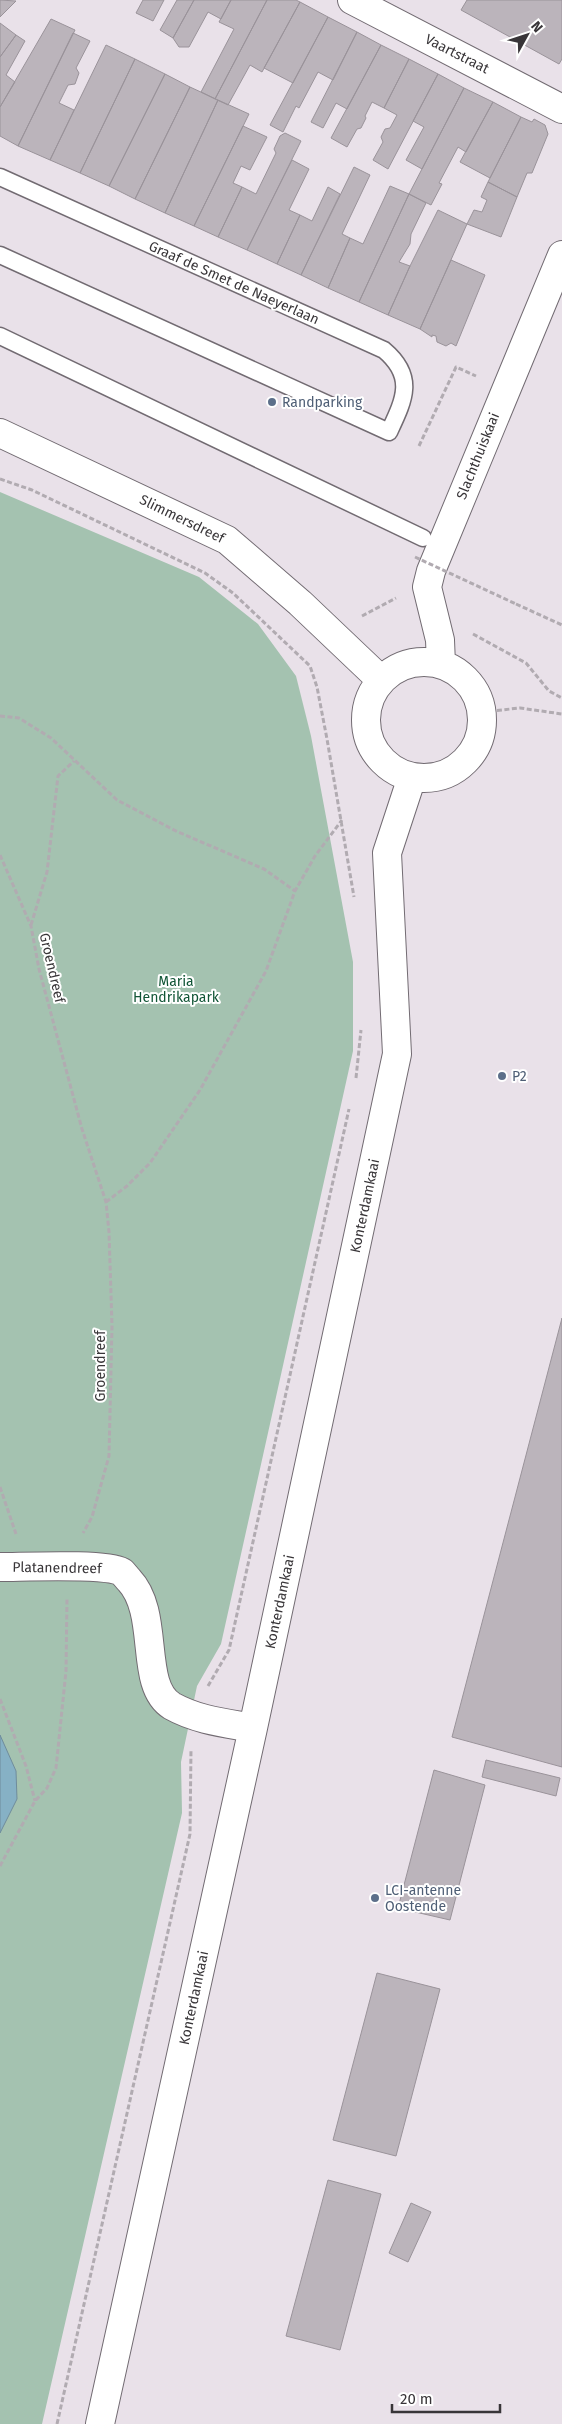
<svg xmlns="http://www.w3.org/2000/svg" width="562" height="2424" font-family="'Fira Sans',sans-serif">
	<rect width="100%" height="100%" fill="#e9e1e9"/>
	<!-- green -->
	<path fill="#a4c2b0" d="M 0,492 L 199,577 L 258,624 L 296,676 L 311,736 L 353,962 L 353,1051 L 221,1644 L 197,1686 L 181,1762 L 182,1813 L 42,2424 L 0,2424 Z"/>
	<!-- water -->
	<path fill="#86b1c5" stroke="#6f8c9b" d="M 0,1735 L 16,1771 L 17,1799 L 0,1833 Z"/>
	<!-- building -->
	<path fill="#bbb4bb" stroke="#9a939a" d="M 0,0 L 16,1 L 0,17 Z
		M 143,0 L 164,0 L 153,21 L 136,13 Z
		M 177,0 L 194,0 L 173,38 L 160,30 Z
		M 194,0 L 231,0 L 221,19 L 208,12 L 189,47 L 179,47 L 173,38 Z
		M 231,0 L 267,0 L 215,99 L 201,92 L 234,29 L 219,22 Z
		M 267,0 L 296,0 L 300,2 L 262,72 L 250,65 L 228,105 L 215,99 Z
		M 467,0 L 562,0 L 562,59 L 559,64 L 461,10 Z
		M 300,2 L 328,17 L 293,83 L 264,68 Z
		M 328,17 L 357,32 L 333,80 L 318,72 L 299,108 L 296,106 L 283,132 L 270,125 Z
		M 51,19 L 75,30 L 18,146 L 0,136 L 0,107 Z
		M 0,23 L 16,35 L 0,57 Z
		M 357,32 L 381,45 L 347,109 L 336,103 L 323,128 L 311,122 Z
		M 73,33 L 90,41 L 76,68 L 79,73 L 75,84 L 68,85 L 59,103 L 74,110 L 50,160 L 18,146 Z
		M 16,35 L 25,41 L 6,75 L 15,82 L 0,107 L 0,57 Z
		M 106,45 L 135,59 L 80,173 L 50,160 Z
		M 381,45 L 409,59 L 384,108 L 372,102 L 365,116 L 366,118 L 361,128 L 357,129 L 347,147 L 331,138 Z
		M 135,59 L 165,74 L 109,186 L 80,173 Z
		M 409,59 L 438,74 L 388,169 L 373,160 L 383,142 L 381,137 L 385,129 L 390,128 L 397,115 L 384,108 Z
		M 165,74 L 190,87 L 135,199 L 109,186 Z
		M 438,74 L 464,88 L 422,169 L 406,160 L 424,127 L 413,121 Z
		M 190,87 L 218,100 L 165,213 L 135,199 Z
		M 464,88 L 493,102 L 466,152 L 458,147 L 439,183 L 442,184 L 431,205 L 409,194 Z
		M 218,100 L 249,114 L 194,226 L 165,213 Z
		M 493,102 L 521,117 L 490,178 L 460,162 Z
		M 521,117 L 532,122 L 534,119 L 545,125 L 548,134 L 532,173 L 527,173 L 517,197 L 488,182 Z
		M 243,126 L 267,137 L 250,170 L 241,166 L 233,183 L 242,187 L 218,237 L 194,226 Z
		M 285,133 L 301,141 L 247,250 L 218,237 L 242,187 L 256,194 L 276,153 L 274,149 L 280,136 Z
		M 292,160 L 309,169 L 289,210 L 300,215 L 277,264 L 247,250 Z
		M 354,167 L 370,175 L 342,234 L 350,238 L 328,288 L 301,275 Z
		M 488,182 L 517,197 L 501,237 L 467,224 L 474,210 L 482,212 L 487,200 L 481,197 Z
		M 390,186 L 409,194 L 359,302 L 328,288 L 350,238 L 363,244 Z
		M 328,187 L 340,194 L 301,275 L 277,264 L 300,215 L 312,221 Z
		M 409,194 L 426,203 L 411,234 L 410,244 L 399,262 L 410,266 L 388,315 L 359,302 Z
		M 438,210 L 467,224 L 420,329 L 388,315 L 410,266 Z
		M 451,260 L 485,275 L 456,346 L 451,343 L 446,346 L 437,342 L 436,336 L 432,335 L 432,337 L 420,329 Z
		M 562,1318 L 562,1767 L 452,1737 Z
		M 486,1760 L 560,1778 L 556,1796 L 482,1777 Z
		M 434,1770 L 485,1785 L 450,1920 L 398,1908 Z
		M 377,1973 L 440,1989 L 396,2156 L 333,2140 Z
		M 328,2180 L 381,2194 L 340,2350 L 286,2336 Z
		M 411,2203 L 431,2212 L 408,2262 L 389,2253 Z"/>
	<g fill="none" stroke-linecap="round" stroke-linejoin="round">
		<!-- lane casing -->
		<g stroke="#726b72" stroke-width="19">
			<path id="lane" d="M 0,177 L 384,350 C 416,377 404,400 389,432 L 0,255
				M 0,336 L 423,538"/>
		</g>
		<!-- street casing -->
		<g stroke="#726b72" stroke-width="30">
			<path id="street" d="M 352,0 L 562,109
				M 0,433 L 227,540 L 300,603 L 381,680
				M366 720a58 58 0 1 1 116 0a58 58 0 1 1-116 0Z
				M 441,664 L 440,640 L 427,587 L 431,571 L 562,255
				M 0,1567 C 24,1567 105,1563 122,1572 C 124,1574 127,1578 129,1580 C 161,1614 138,1685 172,1706 C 197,1720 225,1723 253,1728
				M 100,2424 L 253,1728 L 397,1054 L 387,853 L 412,777"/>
		</g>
		<!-- path -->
		<path stroke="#b1abb1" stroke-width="3" stroke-dasharray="5 2.5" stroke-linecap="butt" d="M 419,446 L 456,367 L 476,376
			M 0,479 L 32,490 L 205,573 L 233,593 L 310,666 L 317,687 L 327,739 L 354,897
			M 516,604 L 562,625
			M 362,616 L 396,598
			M 473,634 L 526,663 L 549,691 L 562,698
			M 482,712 L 520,708 L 562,714
			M 0,716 L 19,718 L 51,738 L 117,800 L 176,831 L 264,869 L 295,891
			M 0,855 L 31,926 L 39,969 L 82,1129 L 106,1202 L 109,1232 L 112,1326 L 109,1456 L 92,1517 L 83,1533
			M 31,925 L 47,872 L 58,776 L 74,761
			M 356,1078 L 361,1030
			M 106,1202 L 127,1186 L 150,1163 L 200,1090 L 266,971 L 295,891 L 315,856 L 342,820
			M 0,1487 L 16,1534
			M 208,1686 L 229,1650 L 349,1109
			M 0,1699 L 26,1766 L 35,1801
			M 0,1866 L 35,1801 L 47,1788 L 56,1768 L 66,1671 L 67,1598
			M 57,2424 L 190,1834 L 191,1749"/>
		<!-- lane -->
		<use href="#lane" stroke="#fff" stroke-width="16"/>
		<!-- street -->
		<use href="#street" stroke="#fff" stroke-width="28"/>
		<!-- path-bridge -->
		<path stroke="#b1abb1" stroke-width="3" stroke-dasharray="5 2.5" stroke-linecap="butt" d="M 415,557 L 516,604"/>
	</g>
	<!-- markers -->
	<g fill="#5c6f8a" stroke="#fff" stroke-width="2">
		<circle cx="272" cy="402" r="5"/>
		<circle cx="502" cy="1076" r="5"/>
		<circle cx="375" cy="1898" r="5"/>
	</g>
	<g text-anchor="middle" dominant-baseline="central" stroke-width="4" stroke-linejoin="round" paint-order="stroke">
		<!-- street labels -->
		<g font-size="14" fill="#383538" stroke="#fff">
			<text transform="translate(457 54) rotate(27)">Vaartstraat</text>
			<text transform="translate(234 283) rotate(24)">Graaf de Smet de Naeyerlaan</text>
			<text transform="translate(478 456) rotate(-68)">Slachthuiskaai</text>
			<text transform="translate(182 519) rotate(26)">Slimmersdreef</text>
			<text transform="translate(52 968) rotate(77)">Groendreef</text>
			<text transform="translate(365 1206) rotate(-78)">Konterdamkaai</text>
			<text transform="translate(100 1366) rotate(-90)">Groendreef</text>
			<text transform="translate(57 1568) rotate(1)">Platanendreef</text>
			<text transform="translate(280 1602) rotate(-78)">Konterdamkaai</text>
			<text transform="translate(194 1998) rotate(-78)">Konterdamkaai</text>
		</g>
		<!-- service labels -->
		<g font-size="14" fill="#4e5e75" stroke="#fff" text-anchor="start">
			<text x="282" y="402">Randparking</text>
			<text x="512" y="1076">P2</text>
			<text x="385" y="1890">LCI-antenne<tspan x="385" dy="16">Oostende</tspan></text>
		</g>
		<!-- park labels -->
		<g font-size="14" fill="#115536" stroke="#fff">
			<text x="176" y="981">Maria<tspan x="176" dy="16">Hendrikapark</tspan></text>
		</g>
	</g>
	<!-- north arrow -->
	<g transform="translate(527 35) rotate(50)" stroke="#ffffff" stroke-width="4" paint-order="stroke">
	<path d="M0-4L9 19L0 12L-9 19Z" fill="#383538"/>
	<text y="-8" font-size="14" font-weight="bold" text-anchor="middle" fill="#383538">N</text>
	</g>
	<!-- scale -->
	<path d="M392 2404v8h108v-8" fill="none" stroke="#383538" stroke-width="2.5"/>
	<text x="400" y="2404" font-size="15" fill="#383538" stroke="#ffffff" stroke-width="4" paint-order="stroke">20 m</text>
</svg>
